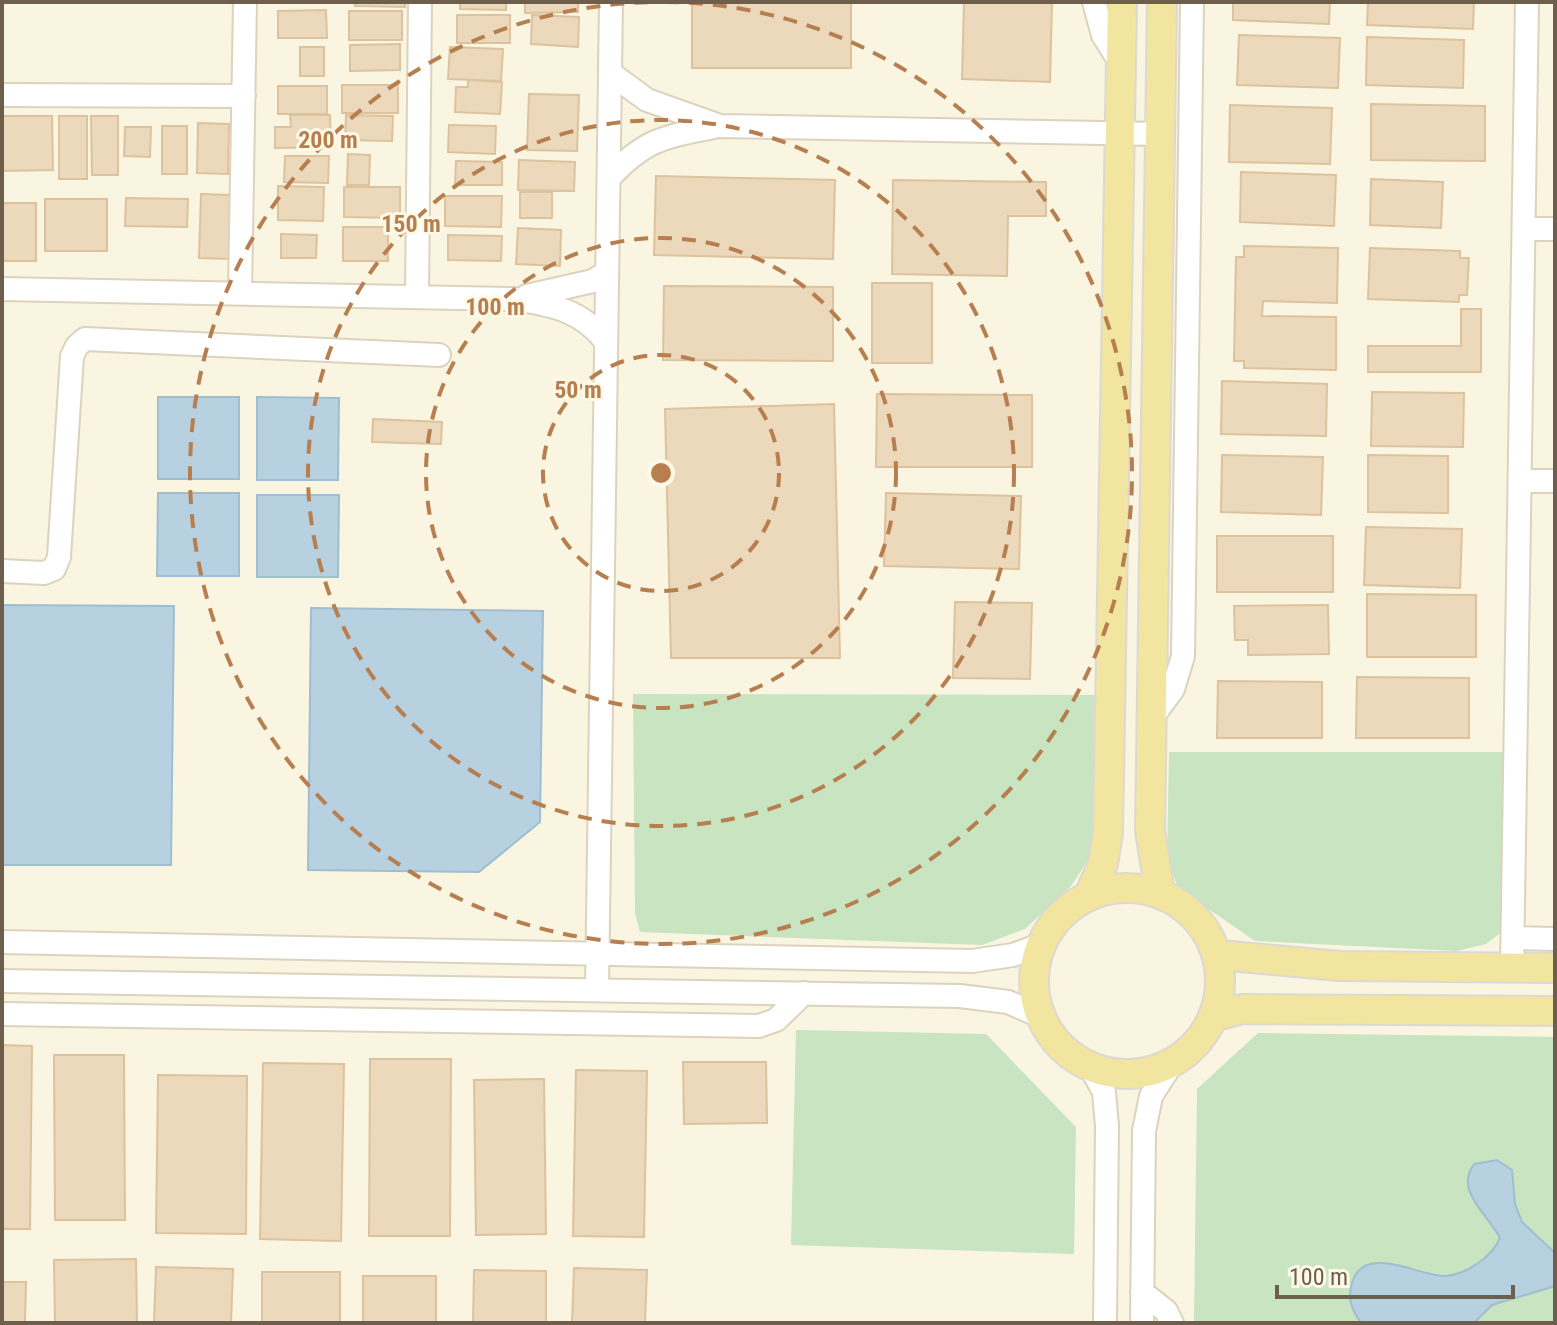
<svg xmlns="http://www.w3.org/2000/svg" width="1557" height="1325" font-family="'Roboto Condensed',sans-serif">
	<rect width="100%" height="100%" fill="#f9f5e1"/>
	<!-- green -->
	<path fill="#c8e4c1" d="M 633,694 L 1100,695 L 1096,848 L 1071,886 L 1025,929 L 982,945 L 640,932 L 635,913 Z
		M 1169,752 L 1503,752 L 1504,930 L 1486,944 L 1457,951 L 1255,941 L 1178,888 L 1167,858 Z
		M 796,1030 L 986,1034 L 1076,1127 L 1074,1254 L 791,1245 Z
		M 1258,1033 L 1555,1037 L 1555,1323 L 1194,1323 L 1197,1089 Z"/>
	<!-- water -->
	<path fill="#b8d1e0" stroke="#9fbed1" stroke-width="2" d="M 158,397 L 239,397 L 239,479 L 158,479 Z
		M 257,397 L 339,398 L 338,480 L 257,480 Z
		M 158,493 L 239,493 L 239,576 L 157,576 Z
		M 257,495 L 339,495 L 338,577 L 257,577 Z
		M 2,605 L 174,606 L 171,865 L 2,865 Z
		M 311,608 L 543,611 L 540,822 L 479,872 L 308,870 Z
		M 1497,1160 L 1512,1170 L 1515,1204 L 1522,1222 L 1555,1253 L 1555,1286 L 1492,1305 L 1474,1323 L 1361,1323 C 1352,1310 1347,1299 1352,1283 C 1364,1241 1421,1278 1446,1276 C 1467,1274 1492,1257 1500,1238 C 1488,1214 1454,1191 1474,1164 Z"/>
	<!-- building -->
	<path fill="#ecd9bb" stroke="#dcc39d" stroke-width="2" d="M 355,2 L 405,2 L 405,7 L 355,6 Z
		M 460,2 L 506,2 L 506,10 L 460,9 Z
		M 525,2 L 578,2 L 578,12 L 525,13 Z
		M 692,2 L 851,2 L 851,68 L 692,68 Z
		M 964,2 L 1052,2 L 1050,82 L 962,79 Z
		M 1233,2 L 1330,2 L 1329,24 L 1233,20 Z
		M 1368,2 L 1474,2 L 1473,29 L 1367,25 Z
		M 326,10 L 327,38 L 278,38 L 278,11 Z
		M 349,11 L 402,11 L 402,40 L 349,40 Z
		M 457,15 L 510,15 L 510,43 L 457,43 Z
		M 532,15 L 579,17 L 578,47 L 531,44 Z
		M 1239,35 L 1340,38 L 1338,88 L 1237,85 Z
		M 1367,37 L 1464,40 L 1463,88 L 1366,85 Z
		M 400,44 L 400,70 L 350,71 L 350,45 Z
		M 300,47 L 324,47 L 324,76 L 300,76 Z
		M 450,47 L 503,49 L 501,81 L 448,79 Z
		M 468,80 L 502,82 L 500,114 L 455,112 L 456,87 L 468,87 Z
		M 342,85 L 398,85 L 398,113 L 342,113 Z
		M 278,86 L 327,86 L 327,114 L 278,114 Z
		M 529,94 L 579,95 L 577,151 L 527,150 Z
		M 1371,104 L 1485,106 L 1485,161 L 1371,160 Z
		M 1230,105 L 1332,108 L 1330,164 L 1229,162 Z
		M 290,115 L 330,115 L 331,147 L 275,148 L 275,127 L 291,127 Z
		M 346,115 L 393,116 L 392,141 L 345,140 Z
		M 2,116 L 52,116 L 53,170 L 2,171 Z
		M 59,116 L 87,116 L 87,179 L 59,179 Z
		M 91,116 L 118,116 L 118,175 L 92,175 Z
		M 198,123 L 229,124 L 228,174 L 197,173 Z
		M 449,125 L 496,126 L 495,154 L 448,152 Z
		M 162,126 L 187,126 L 187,174 L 162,174 Z
		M 125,127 L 151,127 L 150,157 L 124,156 Z
		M 348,154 L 370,155 L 369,185 L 347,185 Z
		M 285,156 L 329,156 L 328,183 L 284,182 Z
		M 519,160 L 575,162 L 574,191 L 518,190 Z
		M 456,161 L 502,162 L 502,185 L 455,185 Z
		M 1241,172 L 1336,175 L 1334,226 L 1240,222 Z
		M 656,176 L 835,180 L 833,259 L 654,255 Z
		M 1371,179 L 1443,182 L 1441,228 L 1370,225 Z
		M 893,180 L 1046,182 L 1046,216 L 1008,216 L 1007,276 L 892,274 Z
		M 278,186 L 324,187 L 323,221 L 278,220 Z
		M 344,187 L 400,187 L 400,218 L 344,217 Z
		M 520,192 L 552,192 L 552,218 L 520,218 Z
		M 201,194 L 232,195 L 230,259 L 199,258 Z
		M 445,196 L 502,196 L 501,227 L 445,226 Z
		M 126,198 L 188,199 L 187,227 L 125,226 Z
		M 45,199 L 107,199 L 107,251 L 45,251 Z
		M 2,203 L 36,203 L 36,261 L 2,261 Z
		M 343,227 L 388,227 L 388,261 L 343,261 Z
		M 518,228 L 561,230 L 560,266 L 516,264 Z
		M 281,234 L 317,235 L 316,258 L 281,258 Z
		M 448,235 L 502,236 L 501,261 L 448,260 Z
		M 1244,246 L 1338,248 L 1337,303 L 1263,301 L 1262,316 L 1336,317 L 1336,370 L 1244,368 L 1244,361 L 1234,361 L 1236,257 L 1244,257 Z
		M 1370,248 L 1460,251 L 1460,258 L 1469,258 L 1467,295 L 1459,295 L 1459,302 L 1368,299 Z
		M 872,283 L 932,283 L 932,363 L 872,363 Z
		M 664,286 L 833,287 L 833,361 L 663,360 Z
		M 1461,309 L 1481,309 L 1481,372 L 1368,372 L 1368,346 L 1461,346 Z
		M 1222,381 L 1327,384 L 1326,436 L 1221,434 Z
		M 1372,392 L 1464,393 L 1463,447 L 1371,446 Z
		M 877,394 L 1032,395 L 1032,467 L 876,467 Z
		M 834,404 L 840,658 L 671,658 L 665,409 Z
		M 373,419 L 442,422 L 441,444 L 372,442 Z
		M 1222,455 L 1323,457 L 1321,515 L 1221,512 Z
		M 1368,455 L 1448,456 L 1448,513 L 1368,512 Z
		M 886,493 L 1021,496 L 1019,569 L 884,566 Z
		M 1366,527 L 1462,529 L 1460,588 L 1364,585 Z
		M 1217,536 L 1333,536 L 1333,592 L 1217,592 Z
		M 1367,594 L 1476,595 L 1476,657 L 1367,657 Z
		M 955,602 L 1032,603 L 1030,679 L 953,678 Z
		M 1328,605 L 1329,654 L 1248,655 L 1248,640 L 1235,640 L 1234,606 Z
		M 1357,677 L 1469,678 L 1469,738 L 1356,738 Z
		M 1218,681 L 1322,682 L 1322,738 L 1217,738 Z
		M 2,1045 L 32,1046 L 30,1229 L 2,1229 Z
		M 54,1055 L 124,1055 L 125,1220 L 55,1220 Z
		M 370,1059 L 451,1059 L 450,1236 L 369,1236 Z
		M 683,1062 L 766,1062 L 767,1123 L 684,1124 Z
		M 263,1063 L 344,1064 L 341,1241 L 260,1239 Z
		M 576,1070 L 647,1071 L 644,1237 L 573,1236 Z
		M 158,1075 L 247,1076 L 246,1234 L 156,1233 Z
		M 544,1079 L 546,1234 L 476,1235 L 474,1080 Z
		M 136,1259 L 137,1323 L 55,1323 L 54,1260 Z
		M 156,1267 L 233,1269 L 231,1323 L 154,1323 Z
		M 574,1268 L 647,1270 L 645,1323 L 572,1323 Z
		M 474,1270 L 546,1271 L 546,1323 L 473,1323 Z
		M 262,1272 L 340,1272 L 340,1323 L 262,1323 Z
		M 363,1276 L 436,1276 L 436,1323 L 363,1323 Z
		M 2,1282 L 26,1282 L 25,1323 L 2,1323 Z"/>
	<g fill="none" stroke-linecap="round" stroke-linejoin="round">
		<!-- minor casing -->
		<g stroke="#dcd2be" stroke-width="26">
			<path id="minor" d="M 1094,2 L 1103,35 L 1122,65
				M 610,73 L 647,100 L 720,126 L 1160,134
				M 2,95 L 244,96
				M 609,178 C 647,137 666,137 719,126
				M 1526,229 L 1555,229
				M 2,289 L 514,299 C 552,305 582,310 606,342
				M 240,293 L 245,2
				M 417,295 L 420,2
				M 527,296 L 593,281 L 607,272
				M 1521,481 L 1555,481
				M 2,571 L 44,573 L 54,569 L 59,557 L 72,356 L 77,346 L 85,339 L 439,355
				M 1151,719 L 1173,689 L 1183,656 L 1192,2
				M 1514,938 L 1555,939
				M 2,942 L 972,961 L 1013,955 L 1040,945
				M 1512,968 L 1527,2
				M 2,981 L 960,996 L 1008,1002 L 1040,1016
				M 597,990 L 611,2
				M 2,1014 L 759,1026 L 776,1020 L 804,993
				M 1091,1068 L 1104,1092 L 1107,1126 L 1105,1323
				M 1142,1292 L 1166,1311 L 1172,1323
				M 1142,1323 L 1144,1131 L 1151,1096 L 1171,1065"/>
		</g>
		<!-- major casing -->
		<g stroke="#dcd9d4" stroke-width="32">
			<path id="major" d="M1034 981a93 93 0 1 1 186 0a93 93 0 1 1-186 0Z
				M 1160,893 L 1150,831 L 1162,2
				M 1089,895 L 1103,864 L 1108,833 L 1122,2
				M 1219,955 L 1340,966 L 1555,968
				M 1216,1016 L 1242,1009 L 1555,1011"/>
		</g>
		<!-- minor -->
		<use href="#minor" stroke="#fff" stroke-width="22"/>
		<!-- major -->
		<use href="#major" stroke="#f2e59f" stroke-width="28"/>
	</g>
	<!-- distance rings -->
	<g fill="none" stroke="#b77f4f" stroke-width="4" stroke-dasharray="14 10">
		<circle cx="661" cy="473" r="118"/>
		<circle cx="661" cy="473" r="235"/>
		<circle cx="661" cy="473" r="353"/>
		<path d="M665 2A471 471 0 1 1 657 2"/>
	</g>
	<circle cx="661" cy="473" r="12" fill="#b77f4f" stroke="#fdf9e6" stroke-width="4"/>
	<g font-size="24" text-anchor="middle" font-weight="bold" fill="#b77f4f" stroke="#fdf9e6" stroke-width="6" stroke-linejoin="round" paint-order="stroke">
		<text x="328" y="148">200 m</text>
		<text x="411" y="232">150 m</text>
		<text x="495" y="315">100 m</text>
		<text x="578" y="398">50 m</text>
	</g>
	<!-- border -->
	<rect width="1557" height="1325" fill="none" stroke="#6d5f4b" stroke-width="8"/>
	<!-- scale -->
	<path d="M1277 1285v12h236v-12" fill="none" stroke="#6d5f4b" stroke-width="4"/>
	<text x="1289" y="1285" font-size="24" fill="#6d5f4b" stroke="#fdf9e6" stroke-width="6" paint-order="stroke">100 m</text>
</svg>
